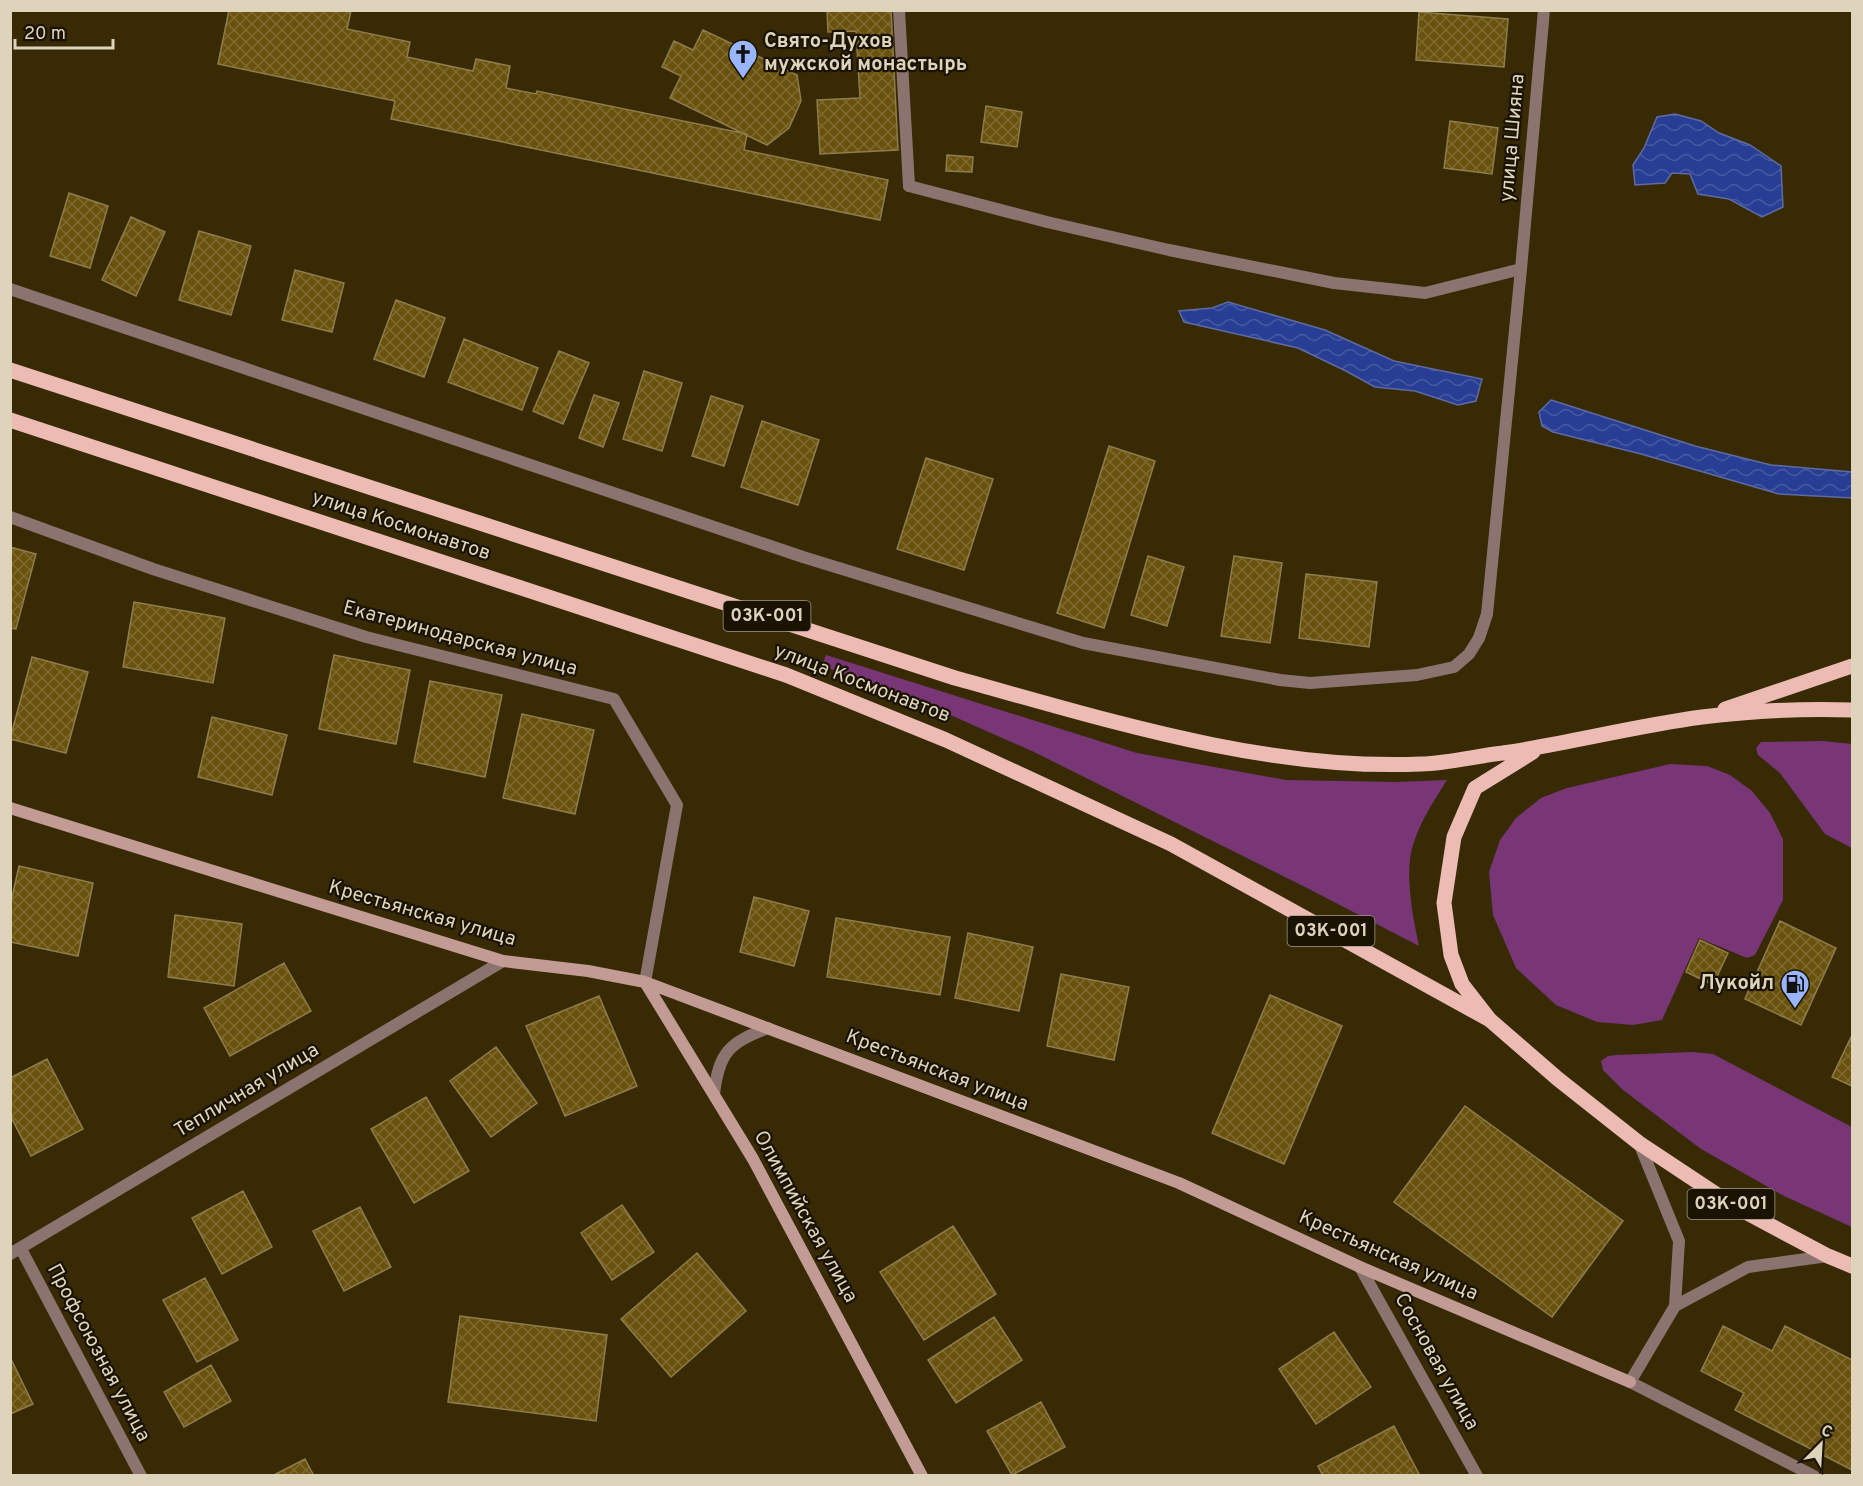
<svg xmlns="http://www.w3.org/2000/svg" width="1863" height="1486" font-family="Overpass,sans-serif">
	<defs>
		<pattern id="water-waves" width="16" height="10" patternUnits="userSpaceOnUse" patternTransform="scale(1.5)"><rect width="16" height="10" fill="#283e94"/><path d="M0 5q4-4 8 0t8 0" fill="none" stroke="#4759a1"/></pattern>
		<pattern id="building-cross-hatch" width="8" height="8" patternUnits="userSpaceOnUse" patternTransform="scale(1.5)"><rect width="8" height="8" fill="#69520e"/><path d="M0 0l8 8M0 8l8-8" fill="none" stroke="#7e6a2f"/></pattern>
	</defs>
	<rect width="100%" height="100%" fill="#372a04"/>
	<!-- grass -->
	<path fill="#793677" d="M 826,655 L 1137,753 L 1286,780 L 1397,782 L 1447,780 C 1434,801 1420,821 1413,845 C 1404,873 1413,918 1419,946 L 1307,888 L 1034,752 L 903,694 L 822,666 Z
		M 1823,741 L 1852,744 L 1852,848 L 1825,834 L 1780,773 L 1758,755 L 1756,748 L 1761,742 Z
		M 1670,764 L 1707,766 L 1730,775 L 1752,791 L 1770,813 L 1783,839 L 1783,900 L 1755,955 L 1747,958 L 1699,938 L 1662,1020 L 1633,1025 L 1597,1022 L 1556,1005 L 1516,968 L 1493,915 L 1489,872 L 1500,840 L 1516,818 L 1541,798 L 1567,788 Z
		M 1692,1052 L 1713,1054 L 1852,1127 L 1852,1227 L 1784,1196 L 1701,1149 L 1623,1090 L 1603,1070 L 1601,1061 L 1608,1056 L 1616,1055 Z"/>
	<!-- water -->
	<path fill="url(#water-waves)" stroke="#5f6ba0" stroke-width="1.5" d="M 1675,114 L 1701,121 L 1719,133 L 1750,145 L 1781,166 L 1783,207 L 1762,217 L 1729,199 L 1698,194 L 1690,174 L 1672,173 L 1665,183 L 1635,185 L 1633,165 L 1644,148 L 1657,117 Z
		M 1228,302 L 1325,330 L 1394,361 L 1482,379 L 1476,401 L 1458,405 L 1415,391 L 1375,387 L 1346,371 L 1298,348 L 1184,322 L 1179,311 L 1212,308 Z
		M 1551,400 L 1695,446 L 1771,465 L 1852,472 L 1852,498 L 1779,494 L 1641,454 L 1553,432 L 1542,426 L 1539,412 Z"/>
	<!-- building -->
	<path fill="url(#building-cross-hatch)" stroke="#8f7c4d" stroke-width="1.5" d="M 229,10 L 351,11 L 347,29 L 410,42 L 407,57 L 473,71 L 476,59 L 510,66 L 506,88 L 536,94 L 537,91 L 747,134 L 744,150 L 888,180 L 880,220 L 391,119 L 395,101 L 218,64 Z
		M 827,10 L 891,10 L 898,150 L 820,154 L 817,100 L 860,98 L 856,31 L 828,32 Z
		M 1419,12 L 1508,19 L 1504,67 L 1416,60 Z
		M 703,30 L 797,75 L 801,101 L 789,128 L 767,145 L 670,98 L 681,76 L 662,67 L 674,41 L 693,50 Z
		M 986,106 L 1022,112 L 1017,147 L 981,142 Z
		M 1450,121 L 1498,128 L 1492,174 L 1444,168 Z
		M 947,155 L 973,157 L 972,172 L 946,171 Z
		M 69,193 L 108,206 L 90,268 L 50,256 Z
		M 131,217 L 165,232 L 136,296 L 102,280 Z
		M 199,231 L 251,246 L 231,315 L 179,300 Z
		M 295,270 L 344,283 L 332,332 L 282,320 Z
		M 396,300 L 445,318 L 424,377 L 374,359 Z
		M 464,339 L 538,368 L 522,410 L 448,382 Z
		M 559,351 L 589,363 L 563,424 L 533,411 Z
		M 644,371 L 682,383 L 662,451 L 623,439 Z
		M 594,395 L 619,403 L 603,447 L 579,438 Z
		M 711,396 L 743,406 L 724,466 L 692,456 Z
		M 762,421 L 819,440 L 798,505 L 741,487 Z
		M 1109,446 L 1155,461 L 1104,628 L 1057,613 Z
		M 926,458 L 993,479 L 964,570 L 897,549 Z
		M 10,547 L 36,554 L 16,629 L 10,628 Z
		M 1148,556 L 1184,567 L 1167,626 L 1131,615 Z
		M 1234,556 L 1282,563 L 1270,643 L 1221,636 Z
		M 1306,574 L 1377,582 L 1369,647 L 1299,638 Z
		M 134,602 L 225,618 L 213,683 L 123,667 Z
		M 334,655 L 410,670 L 396,744 L 319,729 Z
		M 32,657 L 88,672 L 66,753 L 10,739 Z
		M 430,681 L 502,695 L 485,777 L 414,762 Z
		M 522,714 L 594,730 L 575,814 L 503,798 Z
		M 212,717 L 287,735 L 272,795 L 198,777 Z
		M 19,866 L 93,883 L 78,956 L 10,942 L 10,906 Z
		M 754,897 L 809,911 L 794,966 L 740,952 Z
		M 175,915 L 242,924 L 234,986 L 168,977 Z
		M 836,918 L 950,937 L 940,995 L 827,977 Z
		M 1780,921 L 1836,948 L 1801,1025 L 1745,999 Z
		M 968,933 L 1033,947 L 1019,1011 L 955,998 Z
		M 1700,940 L 1728,953 L 1713,985 L 1686,972 Z
		M 284,963 L 311,1011 L 230,1056 L 204,1008 Z
		M 1061,974 L 1129,987 L 1114,1060 L 1047,1046 Z
		M 1270,995 L 1342,1026 L 1284,1164 L 1212,1133 Z
		M 599,996 L 637,1086 L 565,1116 L 526,1026 Z
		M 1852,1035 L 1852,1086 L 1832,1077 Z
		M 496,1047 L 537,1103 L 491,1137 L 450,1081 Z
		M 47,1059 L 83,1129 L 31,1156 L 10,1115 L 10,1078 Z
		M 426,1097 L 469,1171 L 414,1203 L 371,1129 Z
		M 1465,1106 L 1623,1221 L 1552,1317 L 1394,1202 Z
		M 243,1191 L 272,1247 L 222,1274 L 192,1218 Z
		M 622,1205 L 654,1252 L 612,1280 L 581,1233 Z
		M 360,1207 L 391,1267 L 344,1291 L 313,1231 Z
		M 953,1226 L 996,1294 L 924,1340 L 880,1272 Z
		M 697,1253 L 746,1311 L 671,1377 L 621,1319 Z
		M 205,1278 L 238,1340 L 197,1362 L 163,1300 Z
		M 460,1316 L 607,1335 L 596,1421 L 448,1402 Z
		M 994,1317 L 1022,1360 L 956,1403 L 928,1360 Z
		M 1723,1326 L 1772,1351 L 1785,1326 L 1852,1360 L 1852,1470 L 1735,1410 L 1744,1393 L 1701,1371 Z
		M 1334,1332 L 1371,1387 L 1316,1424 L 1279,1369 Z
		M 10,1357 L 33,1404 L 10,1414 Z
		M 211,1365 L 231,1401 L 184,1427 L 164,1392 Z
		M 1041,1402 L 1065,1447 L 1012,1475 L 987,1431 Z
		M 1394,1426 L 1420,1476 L 1323,1476 L 1318,1466 Z
		M 305,1459 L 314,1476 L 272,1476 Z"/>
	<g fill="none" stroke-linecap="round" stroke-linejoin="round">
		<!-- service -->
		<path stroke="#8b736f" stroke-width="12" d="M 909,186 L 1047,222 L 1169,250 L 1334,283 L 1425,293 L 1521,269"/>
		<!-- minor -->
		<path stroke="#8b736f" stroke-width="12" d="M 899,10 L 909,186
			M 10,289 L 803,557 L 1083,643 L 1280,680 L 1310,683 L 1417,675 L 1454,667 L 1469,654 L 1479,638 L 1487,614
			M 10,517 L 153,569 L 366,637 L 614,699 L 677,805 L 645,982
			M 714,1094 C 719,1052 729,1043 768,1028
			M 1639,1143 L 1679,1241 L 1675,1306 L 1630,1382 L 1814,1476
			M 21,1249 L 141,1476
			M 10,1254 L 503,961
			M 1360,1267 L 1477,1476
			M 1675,1306 L 1748,1267 L 1828,1256"/>
		<!-- tertiary -->
		<path stroke="#8b736f" stroke-width="12" d="M 1487,614 L 1521,269 L 1544,10"/>
		<!-- secondary -->
		<path stroke="#c29b95" stroke-width="12" d="M 10,808 L 503,961 L 588,971 L 645,982 L 1179,1183 L 1360,1267 L 1630,1382
			M 645,982 L 753,1159 L 922,1476"/>
		<!-- primary -->
		<path stroke="#ecbbb3" stroke-width="15" d="M 10,370 L 955,678 C 1104,719 1265,771 1421,764 C 1449,763 1476,756 1503,753 C 1570,743 1635,726 1702,717 C 1752,711 1802,708 1852,710
			M 10,420 L 786,675 L 946,740 L 1171,844 L 1490,1020
			M 1725,709 L 1852,666
			M 1533,752 L 1475,788 L 1454,837 L 1444,903 L 1451,955 L 1462,984 L 1490,1020 L 1558,1079 L 1639,1143 L 1734,1206 L 1828,1256 L 1852,1266"/>
	</g>
	<!-- icons -->
	<defs>
		<g id="church-pin" transform="scale(1.5)"><path d="M0 17L-7.5 6A9.5 9.5 0 1 1 7.5 6Z" fill="#9ab5fd" stroke="#1a1302"/><path d="M-1.2-6h2.4v3.5h3.3v2.4h-3.3V6h-2.4V-.1h-3.3v-2.4h3.3Z" fill="#111"/></g>
		<g id="fuel-pin" transform="scale(1.5)"><path d="M0 17L-7.5 6A9.5 9.5 0 1 1 7.5 6Z" fill="#9ab5fd" stroke="#1a1302"/><path d="M-5.5-6h7V0h2V4h1.3V-2.5L3-4.5l.8-.8L6-3V5H2.5V1h-1V6h-7ZM-4.2-4.7v3.2H.2V-4.7Z" fill="#111"/></g>
	</defs>
	<g fill-rule="evenodd">
		<use href="#church-pin" x="743" y="54"/>
		<use href="#fuel-pin" x="1795" y="984"/>
	</g>
	<g text-anchor="middle" dominant-baseline="central" stroke-width="4.5" stroke-linejoin="round" paint-order="stroke">
		<!-- shield labels -->
		<g fill="#1a1302" stroke="#a39a84" stroke-width="1.5">
			<rect x="723.5" y="601" width="87" height="30" rx="4.5"/>
			<rect x="1287.5" y="916" width="87" height="30" rx="4.5"/>
			<rect x="1687.5" y="1189" width="87" height="30" rx="4.5"/>
		</g>
		<g font-size="18" font-weight="bold" fill="#ded4bc">
			<text x="767" y="616">03К-001</text>
			<text x="1331" y="931">03К-001</text>
			<text x="1731" y="1204">03К-001</text>
		</g>
		<!-- poi labels -->
		<g font-size="20" font-weight="bold" fill="#ded4bc" stroke="#1a1302" text-anchor="start">
			<text x="764" y="42">Свято-Духов<tspan x="764" dy="23">мужской монастырь</tspan></text>
			<text x="1774" y="984" text-anchor="end">Лукойл</text>
		</g>
		<!-- street labels -->
		<g font-size="20" fill="#ded4bc" stroke="#1a1302">
			<text transform="translate(1513 138) rotate(-85)">улица Шияна</text>
			<text transform="translate(401 526) rotate(18)">улица Космонавтов</text>
			<text transform="translate(460 639) rotate(15)">Екатеринодарская улица</text>
			<text transform="translate(862 684) rotate(21)">улица Космонавтов</text>
			<text transform="translate(422 914) rotate(16)">Крестьянская улица</text>
			<text transform="translate(937 1071) rotate(21)">Крестьянская улица</text>
			<text transform="translate(247 1091) rotate(-31)">Тепличная улица</text>
			<text transform="translate(805 1217) rotate(61)">Олимпийская улица</text>
			<text transform="translate(1388 1256) rotate(24)">Крестьянская улица</text>
			<text transform="translate(98 1353) rotate(62)">Профсоюзная улица</text>
			<text transform="translate(1436 1362) rotate(61)">Сосновая улица</text>
		</g>
	</g>
	<!-- border -->
	<rect width="1863" height="1486" fill="none" stroke="#ded4bc" stroke-width="24"/>
	<!-- north arrow -->
	<g transform="translate(1821 1444) rotate(24)" stroke="#1a1302" stroke-width="4.5" paint-order="stroke">
	<path d="M0-4.5L10 22L0 15L-10 22Z" fill="#ded4bc"/>
	<text y="-9" font-size="16" font-weight="bold" text-anchor="middle" fill="#ded4bc">С</text>
	</g>
	<!-- scale -->
	<path d="M15 39v9h98v-9" fill="none" stroke="#ded4bc" stroke-width="3"/>
	<text x="24" y="39" font-size="18" fill="#ded4bc" stroke="#1a1302" stroke-width="4.5" paint-order="stroke">20 m</text>
</svg>
